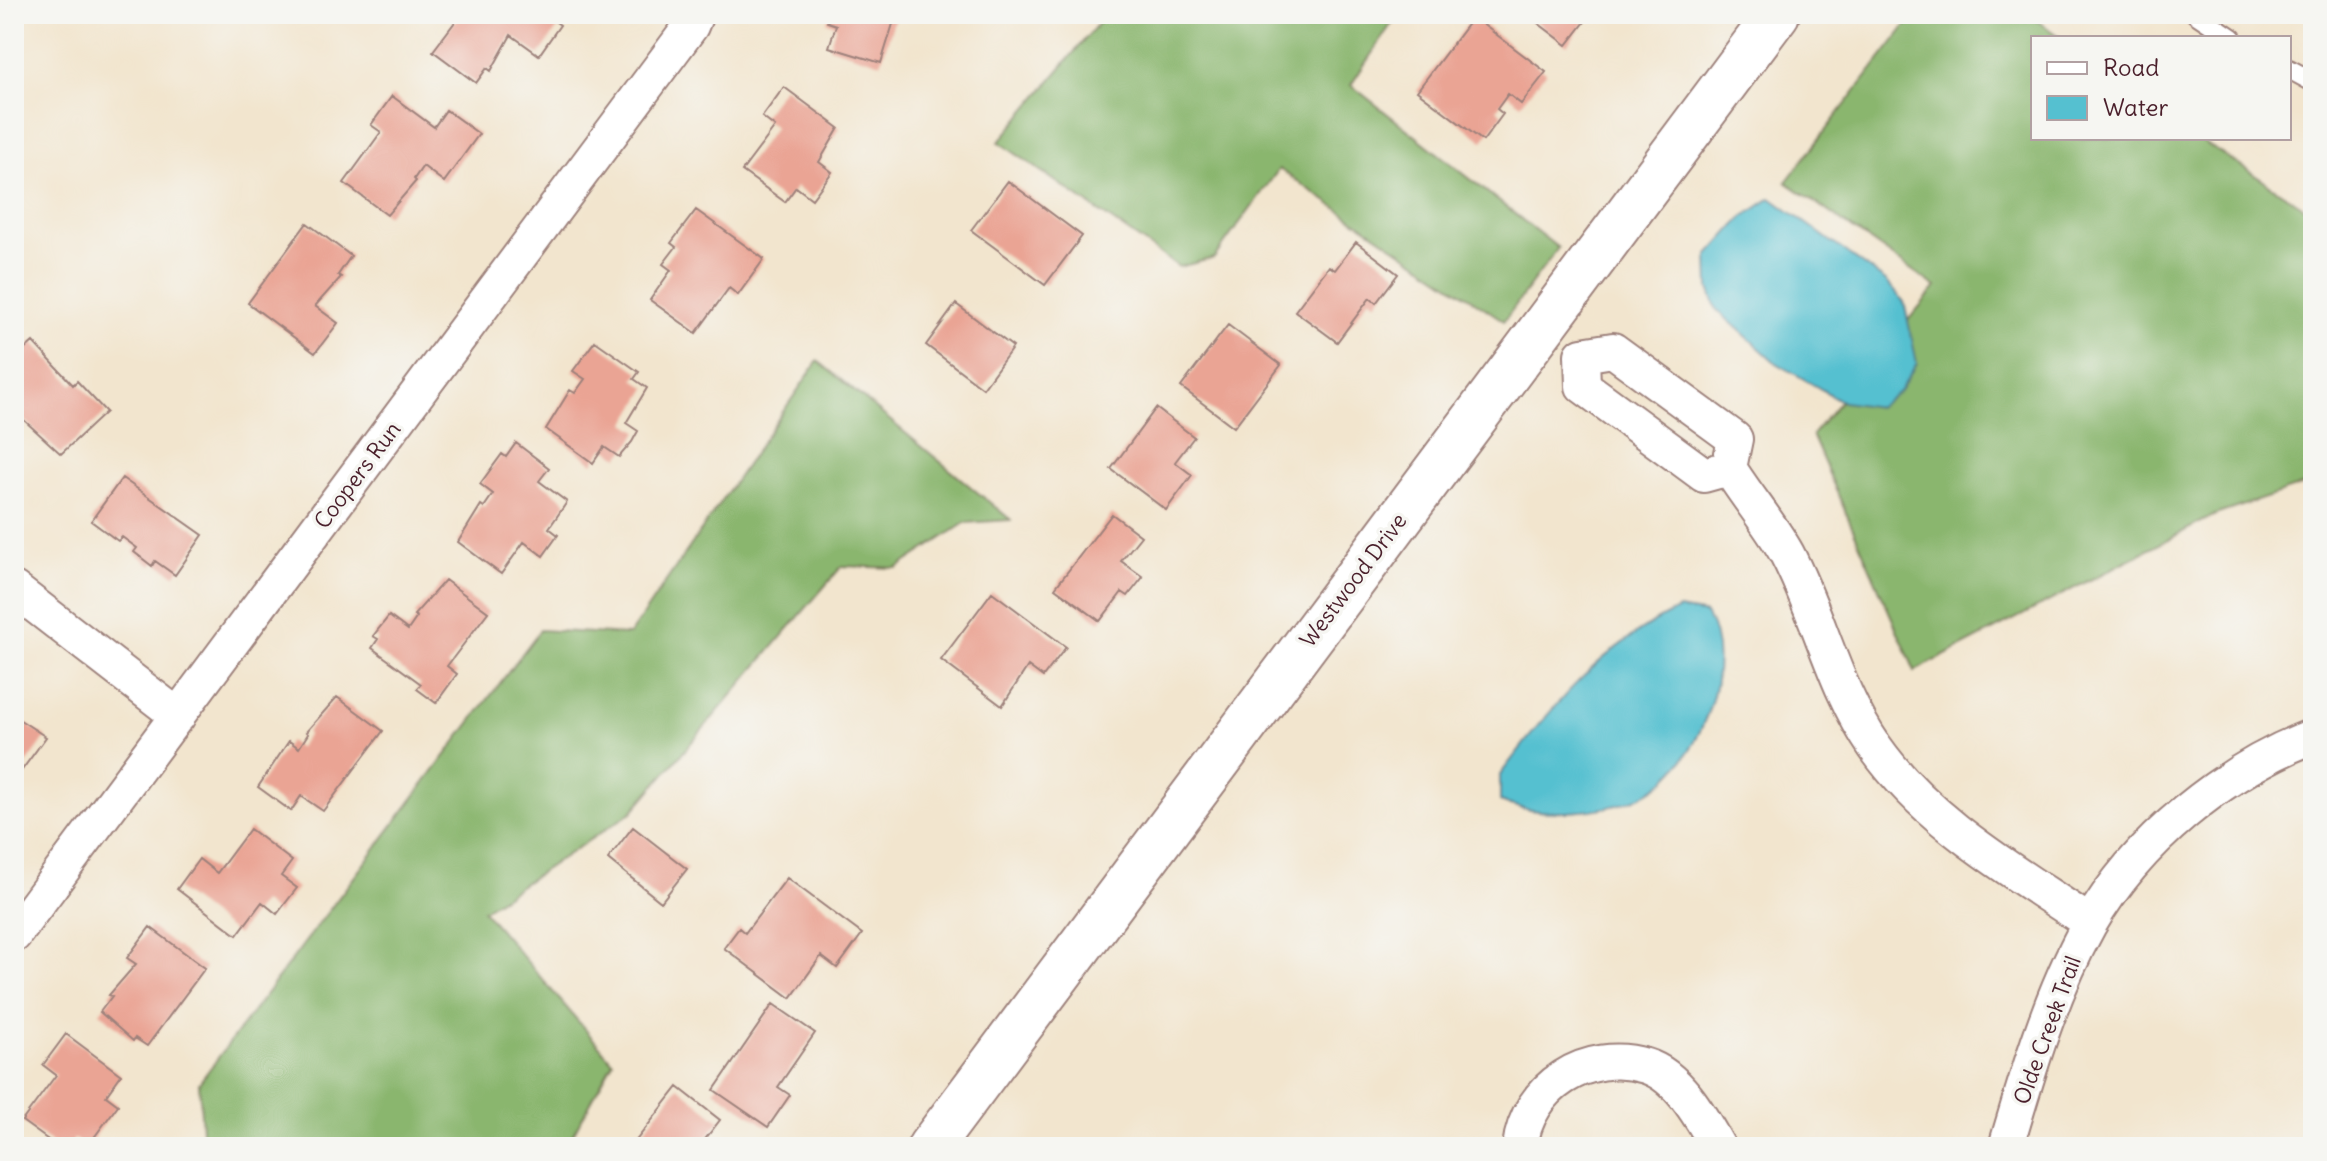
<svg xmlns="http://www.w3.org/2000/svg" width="2327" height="1161" font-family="Delius,sans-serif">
	<rect width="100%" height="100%" fill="#f6f6f2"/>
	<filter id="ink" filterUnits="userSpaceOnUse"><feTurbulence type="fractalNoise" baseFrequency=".0125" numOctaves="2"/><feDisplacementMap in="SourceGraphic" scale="16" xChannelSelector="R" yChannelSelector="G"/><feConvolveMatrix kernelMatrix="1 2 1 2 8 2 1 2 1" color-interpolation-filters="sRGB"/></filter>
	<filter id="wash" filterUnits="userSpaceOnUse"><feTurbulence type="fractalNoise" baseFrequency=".006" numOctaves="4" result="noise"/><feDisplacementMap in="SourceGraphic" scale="32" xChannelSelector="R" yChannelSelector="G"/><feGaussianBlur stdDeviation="1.8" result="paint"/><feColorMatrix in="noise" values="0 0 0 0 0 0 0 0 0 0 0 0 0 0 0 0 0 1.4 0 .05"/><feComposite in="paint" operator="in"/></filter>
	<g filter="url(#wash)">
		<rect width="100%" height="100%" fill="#f2e5ce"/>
		<!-- forest -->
		<path fill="#8ab66e" stroke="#6a6a4c" stroke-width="2" d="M 1106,14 L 1398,14 L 1351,85 L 1558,248 L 1504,321 L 1279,169 L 1214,258 L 1179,267 L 999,142 Z
			M 1915,14 L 2028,14 L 2061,38 L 2033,38 L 2033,138 L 2197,138 L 2313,213 L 2313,482 L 2215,515 L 1915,671 L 1812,435 L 1936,287 L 1786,182 Z
			M 818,361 L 1011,520 L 965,523 L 897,568 L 842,566 L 632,812 L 483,910 L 613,1062 L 566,1147 L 203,1147 L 199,1083 L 540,630 L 629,635 Z"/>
		<!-- water -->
		<path fill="#55c0d0" stroke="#50707e" stroke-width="2" d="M 1771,198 L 1887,282 L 1904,302 L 1917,363 L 1899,392 L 1878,407 L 1843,402 L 1775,362 L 1717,310 L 1709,288 L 1708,256 L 1743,217 Z
			M 1679,609 L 1706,614 C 1738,666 1699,762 1649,792 C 1612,814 1539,819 1500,801 L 1500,775 C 1551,707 1601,646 1679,609 Z"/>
		<g id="blocks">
			<!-- building -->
			<path fill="#eaa494" d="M 461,14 L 545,14 L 560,25 L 539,55 L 511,35 L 491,71 L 487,68 L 476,83 L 433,51 Z
				M 830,14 L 896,14 L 881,63 L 829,47 L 836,25 L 827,22 Z
				M 1526,14 L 1591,14 L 1567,45 Z
				M 1473,17 L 1546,72 L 1521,104 L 1508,94 L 1497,109 L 1503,114 L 1483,141 L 1417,91 Z
				M 784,87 L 839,128 L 819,162 L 832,172 L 812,199 L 796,187 L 785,202 L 742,171 L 775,127 L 762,117 Z
				M 392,96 L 434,127 L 446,110 L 479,134 L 444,182 L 423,166 L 414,179 L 416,181 L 387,215 L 344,183 L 381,132 L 371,125 Z
				M 1008,181 L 1082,236 L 1045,285 L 971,230 Z
				M 696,210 L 764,259 L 738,295 L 729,288 L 696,333 L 650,300 L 671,270 L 663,264 L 676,247 L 671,243 Z
				M 307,223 L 351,256 L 338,275 L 341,277 L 315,306 L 338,323 L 315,353 L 248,303 Z
				M 1356,242 L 1398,274 L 1376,303 L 1370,298 L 1337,342 L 1295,311 L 1329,266 L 1335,270 Z
				M 956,304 L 1013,347 L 983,388 L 926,345 Z
				M 1228,325 L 1281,365 L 1234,427 L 1181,387 Z
				M 595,341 L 639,372 L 634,379 L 647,388 L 626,423 L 638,431 L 632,442 L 619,457 L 604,447 L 593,463 L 546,429 L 570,390 L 575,393 L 585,379 L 573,371 Z
				M 33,342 L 73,385 L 77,381 L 106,412 L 61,454 L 25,421 L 17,415 L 14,418 L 14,359 Z
				M 1156,408 L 1194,437 L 1175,462 L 1192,475 L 1166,510 L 1111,469 Z
				M 516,443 L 549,468 L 539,481 L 567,502 L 549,528 L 558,535 L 543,556 L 524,542 L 501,574 L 458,542 L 481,505 L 484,507 L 493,494 L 480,484 L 502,454 L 506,457 Z
				M 122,478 L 203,535 L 175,575 L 155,561 L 152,566 L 134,552 L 137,548 L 122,537 L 118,541 L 91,521 Z
				M 1112,514 L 1141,536 L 1121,561 L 1143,577 L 1128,596 L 1122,592 L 1100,621 L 1055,588 Z
				M 445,580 L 488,612 L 447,666 L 457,674 L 436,703 L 417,689 L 421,684 L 372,648 L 378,639 L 373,636 L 389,616 L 408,630 L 417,617 L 414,615 Z
				M 992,592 L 1066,647 L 1043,677 L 1028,666 L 1002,706 L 941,660 Z
				M 337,697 L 383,731 L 323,811 L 301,796 L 291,811 L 258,787 L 289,741 L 299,748 L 308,734 L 306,732 Z
				M 14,716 L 46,737 L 14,781 Z
				M 633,827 L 687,869 L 661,902 L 608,859 Z
				M 250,829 L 292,861 L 281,876 L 297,888 L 277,914 L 262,902 L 237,935 L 177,889 L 199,859 L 217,873 Z
				M 787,878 L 862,934 L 837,968 L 821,956 L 791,998 L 724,948 L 739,928 L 745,933 Z
				M 150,927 L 205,968 L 147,1046 L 135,1038 L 133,1041 L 100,1012 L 112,996 L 109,995 L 136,964 L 127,958 Z
				M 773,1004 L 815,1033 L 778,1087 L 790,1095 L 768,1127 L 714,1090 Z
				M 66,1034 L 121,1075 L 106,1096 L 118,1105 L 87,1147 L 74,1139 L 68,1147 L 58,1147 L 22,1121 L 56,1075 L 43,1065 Z
				M 678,1087 L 720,1120 L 699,1147 L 631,1147 Z"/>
		</g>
	</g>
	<g filter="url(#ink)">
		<use href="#blocks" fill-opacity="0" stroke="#9e827c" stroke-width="2"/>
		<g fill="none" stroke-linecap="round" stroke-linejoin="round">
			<!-- lane casing -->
			<g stroke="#9e827c" stroke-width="22">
				<path id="lane" d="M 2196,14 L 2232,38
					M 2289,69 L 2313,82"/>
			</g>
			<!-- street casing -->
			<g stroke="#9e827c" stroke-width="38">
				<path id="street" d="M 1729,468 L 1704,475 L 1583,386 L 1582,355 L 1613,350 L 1735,439 L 1729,468 C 1747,497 1771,525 1787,554 C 1820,617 1834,688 1875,747 C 1928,823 2015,872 2090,923
					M 14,589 L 178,716
					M 14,935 L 691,26 L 696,14
					M 1520,1147 C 1527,1087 1587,1048 1646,1066 C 1679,1076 1702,1119 1718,1147
					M 2006,1147 C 2028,1072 2051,993 2089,925 C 2137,841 2223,771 2313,736"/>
			</g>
			<!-- secondary casing -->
			<g stroke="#9e827c" stroke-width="48">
				<path id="secondary" d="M 930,1147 L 1777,14"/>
			</g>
			<!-- lane -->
			<use href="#lane" stroke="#fff" stroke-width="18"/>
			<!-- street -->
			<use href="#street" stroke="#fff" stroke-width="34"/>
			<!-- secondary -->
			<use href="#secondary" stroke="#fff" stroke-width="44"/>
		</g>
	</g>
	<g text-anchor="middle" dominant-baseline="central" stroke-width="7" stroke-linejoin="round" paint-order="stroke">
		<!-- street labels -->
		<g font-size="22" fill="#4a1f2b" stroke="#f6f6f2">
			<text transform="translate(357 475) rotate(-53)">Coopers Run</text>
			<text transform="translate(1353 580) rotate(-53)">Westwood Drive</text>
			<text transform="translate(2047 1030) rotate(-70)">Olde Creek Trail</text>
		</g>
	</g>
	<!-- margin -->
	<rect width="2327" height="1161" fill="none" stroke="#f6f6f2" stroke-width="48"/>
	<!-- legend -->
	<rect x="2031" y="36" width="260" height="104" fill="#f6f6f2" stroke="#b1a0a2" stroke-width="2"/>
	<rect x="2047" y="62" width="40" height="12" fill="#ffffff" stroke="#b1a0a2" stroke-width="2"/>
	<text x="2103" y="76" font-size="24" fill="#4a1f2b">Road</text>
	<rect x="2047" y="96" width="40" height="24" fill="#55c0d0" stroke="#b1a0a2" stroke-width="2"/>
	<text x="2103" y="116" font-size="24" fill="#4a1f2b">Water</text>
</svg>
